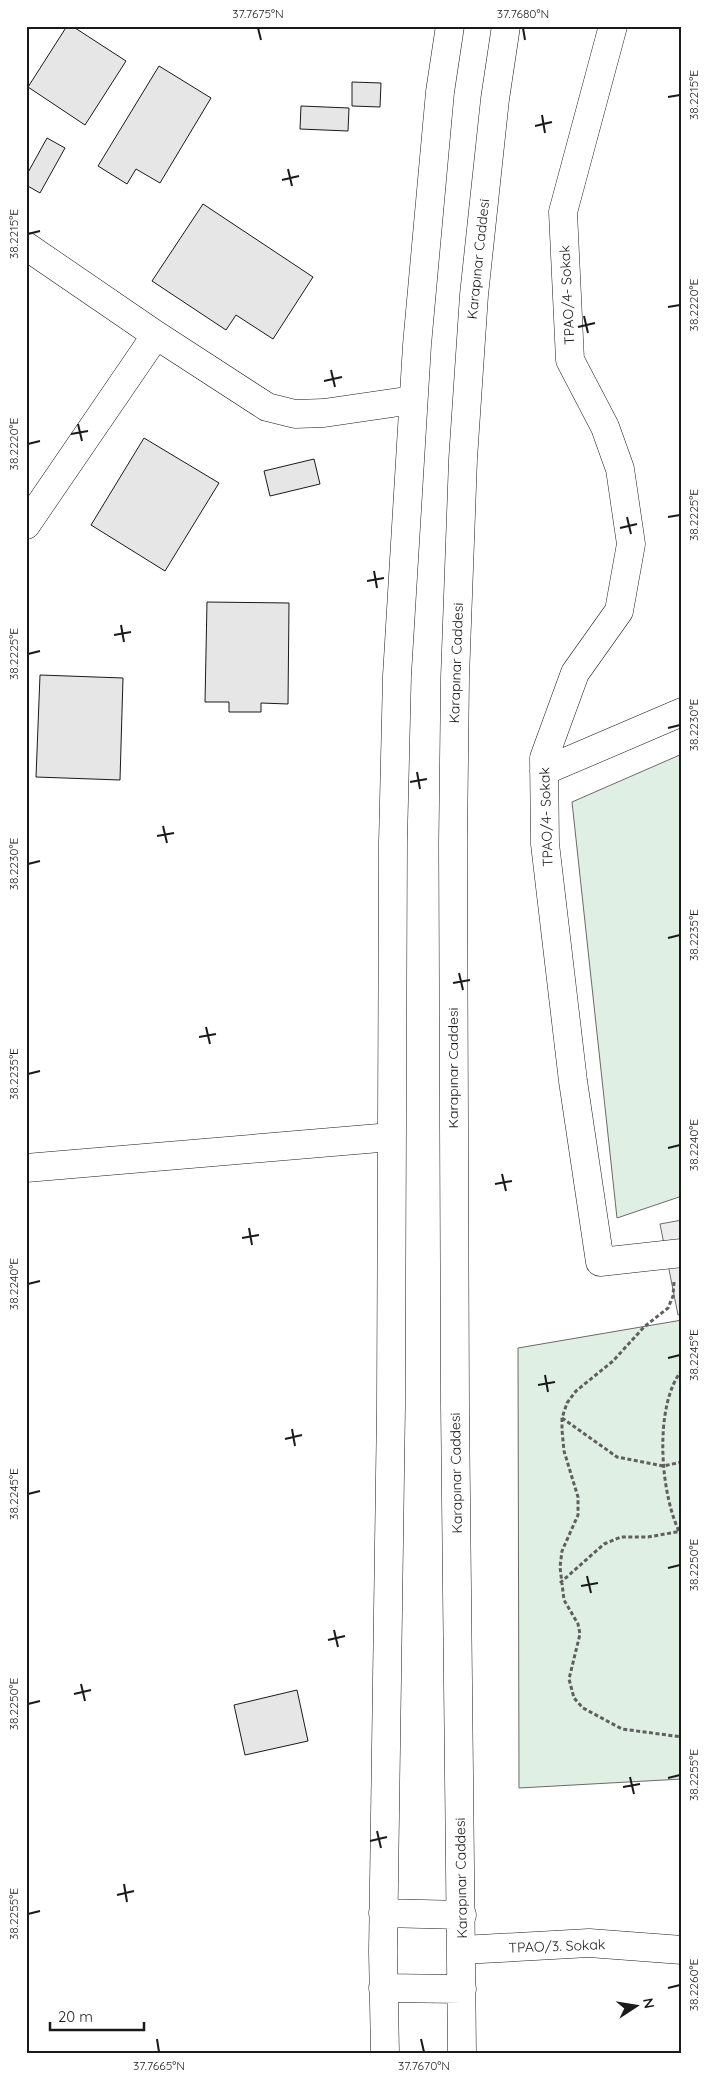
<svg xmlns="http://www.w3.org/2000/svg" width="708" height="2079" font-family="Quicksand,sans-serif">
	<rect width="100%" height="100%" fill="#fff"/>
	<!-- green -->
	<path fill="#e0efe3" stroke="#6a6a6a" d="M 682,754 L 682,1196 L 617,1218 L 572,802 Z
		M 682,1320 L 682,1779 L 519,1788 L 518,1348 Z"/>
	<!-- parking -->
	<path fill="#ededed" stroke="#6a6a6a" d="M 682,1220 L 682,1314 L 678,1315 L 660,1224 Z"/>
	<!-- building -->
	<path fill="#e6e6e6" stroke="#1a1a1a" d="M 67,26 L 72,26 L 126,61 L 85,125 L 28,87 Z
		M 159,66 L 211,98 L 160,183 L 136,169 L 127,184 L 98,166 Z
		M 352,82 L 381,83 L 380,107 L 352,106 Z
		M 301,106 L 349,108 L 348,131 L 300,129 Z
		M 47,138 L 65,148 L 40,193 L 26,185 L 26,176 Z
		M 203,204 L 313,277 L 273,339 L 236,315 L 226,330 L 152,281 Z
		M 144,438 L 219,483 L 165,571 L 91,525 Z
		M 314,459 L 320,484 L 270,496 L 264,471 Z
		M 207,602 L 289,603 L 288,704 L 261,703 L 261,712 L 229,712 L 229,702 L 205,702 Z
		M 40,675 L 123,678 L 120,780 L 36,777 Z
		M 297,1690 L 308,1741 L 245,1755 L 234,1705 Z"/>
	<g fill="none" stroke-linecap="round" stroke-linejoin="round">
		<!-- minor casing -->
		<g stroke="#1a1a1a" stroke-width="29">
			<path id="minor" d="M 613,26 L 563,212 L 570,360 L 605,427 L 620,469 L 631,544 L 619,611 L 575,673 L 544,758 L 545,844 L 573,1081 L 600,1262 L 682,1253
				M 26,246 L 156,335 L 267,407 L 295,414 L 324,413 L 413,400
				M 26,525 L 156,335
				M 544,771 L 682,712
				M 26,1168 L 391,1137
				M 462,1950 L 589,1943 L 682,1950"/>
		</g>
		<!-- major casing -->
		<g stroke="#1a1a1a" stroke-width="29">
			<path id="major" d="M 383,1913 L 462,1915
				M 383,1988 L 462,1989
				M 385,2053 L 383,1952 L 391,1407 L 393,842 L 397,676 L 417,345 L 440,92 L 450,26
				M 462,2053 L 455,1405 L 453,843 L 455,678 L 463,459 L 474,295 L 495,99 L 506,26"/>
		</g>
		<!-- path -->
		<path stroke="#5f5f5f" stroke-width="3" stroke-dasharray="4 2.5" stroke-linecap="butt" d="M 674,1282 L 673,1296 L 668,1308 L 644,1327 L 613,1361 L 576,1391 L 567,1403 L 562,1418 L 562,1430 L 564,1451 L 578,1497 L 578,1515 L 562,1551 L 560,1567 L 564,1600 L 578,1624 L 580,1634 L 569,1679 L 574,1698 L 583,1708 L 622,1729 L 682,1737
			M 682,1370 C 653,1406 660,1498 682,1537
			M 562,1418 L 617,1457 L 663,1466 L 682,1462
			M 560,1583 L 604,1544 L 621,1537 L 648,1537 L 682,1531"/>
		<!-- minor -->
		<use href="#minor" stroke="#fff" stroke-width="28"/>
		<!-- major -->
		<use href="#major" stroke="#fff" stroke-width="28"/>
	</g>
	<!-- ticks -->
	<path fill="none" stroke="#1a1a1a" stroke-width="2" d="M 258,28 L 261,40M 523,28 L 525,40M 668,97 L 680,95M 542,115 L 545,133M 535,126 L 552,122M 288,169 L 292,186M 282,180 L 299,176M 28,234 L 40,231M 668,307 L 680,305M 584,316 L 588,333M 578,327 L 595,323M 331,370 L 335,387M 324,381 L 342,377M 78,424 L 82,441M 71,434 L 88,431M 28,444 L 40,441M 627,517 L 631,534M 668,517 L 680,515M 620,528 L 637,524M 374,571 L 377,588M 367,581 L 384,578M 121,625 L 124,642M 114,635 L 131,632M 28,654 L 40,651M 668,728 L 680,725M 417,772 L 420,789M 410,782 L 427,779M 163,826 L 167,843M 157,836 L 174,833M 28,864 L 40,861M 668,938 L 680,935M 459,973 L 463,990M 453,983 L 470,980M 206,1027 L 210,1044M 199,1037 L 216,1034M 28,1074 L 40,1071M 668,1148 L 680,1145M 502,1174 L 506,1191M 495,1184 L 512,1181M 249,1228 L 252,1245M 242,1238 L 259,1235M 28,1284 L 40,1281M 668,1358 L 680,1355M 545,1375 L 548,1392M 538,1385 L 555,1382M 292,1429 L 295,1446M 285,1439 L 302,1435M 28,1494 L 40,1491M 668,1568 L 680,1565M 587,1576 L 591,1593M 581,1586 L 598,1583M 334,1630 L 338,1647M 328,1640 L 345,1636M 81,1684 L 85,1701M 74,1694 L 91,1690M 28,1704 L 40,1701M 630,1777 L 634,1794M 668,1778 L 680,1775M 623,1787 L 640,1784M 377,1831 L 381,1848M 370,1841 L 387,1837M 124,1884 L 127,1902M 117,1895 L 134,1891M 28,1914 L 40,1911M 668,1988 L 680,1985M 157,2039 L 159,2052M 421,2039 L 424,2052"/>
	<g text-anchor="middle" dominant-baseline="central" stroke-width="4" stroke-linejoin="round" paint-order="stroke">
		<!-- street labels -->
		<g font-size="14" fill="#1a1a1a" stroke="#fff">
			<text transform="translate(478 259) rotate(-84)">Karapınar Caddesi</text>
			<text transform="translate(567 295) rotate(-93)">TPAO/4- Sokak</text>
			<text transform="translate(456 663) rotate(-88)">Karapınar Caddesi</text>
			<text transform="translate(546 817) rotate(-92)">TPAO/4- Sokak</text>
			<text transform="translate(453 1068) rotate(-90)">Karapınar Caddesi</text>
			<text transform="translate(456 1473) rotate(-91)">Karapınar Caddesi</text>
			<text transform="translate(461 1878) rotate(-91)">Karapınar Caddesi</text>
			<text transform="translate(557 1946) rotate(-2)">TPAO/3. Sokak</text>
		</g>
	</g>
	<!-- border -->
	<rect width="708" height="2079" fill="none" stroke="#ffffff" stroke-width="55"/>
	<!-- north arrow -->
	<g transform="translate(636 2006) rotate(78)" stroke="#ffffff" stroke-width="4" paint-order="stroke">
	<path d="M0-4L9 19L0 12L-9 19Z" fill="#1a1a1a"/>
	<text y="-8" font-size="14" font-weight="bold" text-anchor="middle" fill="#1a1a1a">N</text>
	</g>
	<!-- scale -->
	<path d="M50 2022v8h94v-8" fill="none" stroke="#1a1a1a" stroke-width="2.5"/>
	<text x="58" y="2022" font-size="15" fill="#1a1a1a" stroke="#ffffff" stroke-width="4" paint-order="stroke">20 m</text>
	<rect x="28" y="28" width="652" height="2024" fill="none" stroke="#1a1a1a" stroke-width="2"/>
	<g font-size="12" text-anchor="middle" fill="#1a1a1a">
		<text x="258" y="18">37.7675°N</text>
		<text x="523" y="18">37.7680°N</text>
		<text transform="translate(694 95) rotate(-90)" y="4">38.2215°E</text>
		<text transform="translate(14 234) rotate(-90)" y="4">38.2215°E</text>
		<text transform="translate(694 305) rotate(-90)" y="4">38.2220°E</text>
		<text transform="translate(14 444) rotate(-90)" y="4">38.2220°E</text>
		<text transform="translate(694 515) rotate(-90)" y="4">38.2225°E</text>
		<text transform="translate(14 654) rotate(-90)" y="4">38.2225°E</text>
		<text transform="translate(694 725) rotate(-90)" y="4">38.2230°E</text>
		<text transform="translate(14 864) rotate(-90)" y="4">38.2230°E</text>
		<text transform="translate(694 935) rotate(-90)" y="4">38.2235°E</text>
		<text transform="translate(14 1074) rotate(-90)" y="4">38.2235°E</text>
		<text transform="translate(694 1145) rotate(-90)" y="4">38.2240°E</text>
		<text transform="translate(14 1284) rotate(-90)" y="4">38.2240°E</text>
		<text transform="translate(694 1355) rotate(-90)" y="4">38.2245°E</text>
		<text transform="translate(14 1494) rotate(-90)" y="4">38.2245°E</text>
		<text transform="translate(694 1565) rotate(-90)" y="4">38.2250°E</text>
		<text transform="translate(14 1704) rotate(-90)" y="4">38.2250°E</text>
		<text transform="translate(694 1775) rotate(-90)" y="4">38.2255°E</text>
		<text transform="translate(14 1914) rotate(-90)" y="4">38.2255°E</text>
		<text transform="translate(694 1985) rotate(-90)" y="4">38.2260°E</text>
		<text x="159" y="2070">37.7665°N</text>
		<text x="424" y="2070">37.7670°N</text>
	</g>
</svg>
